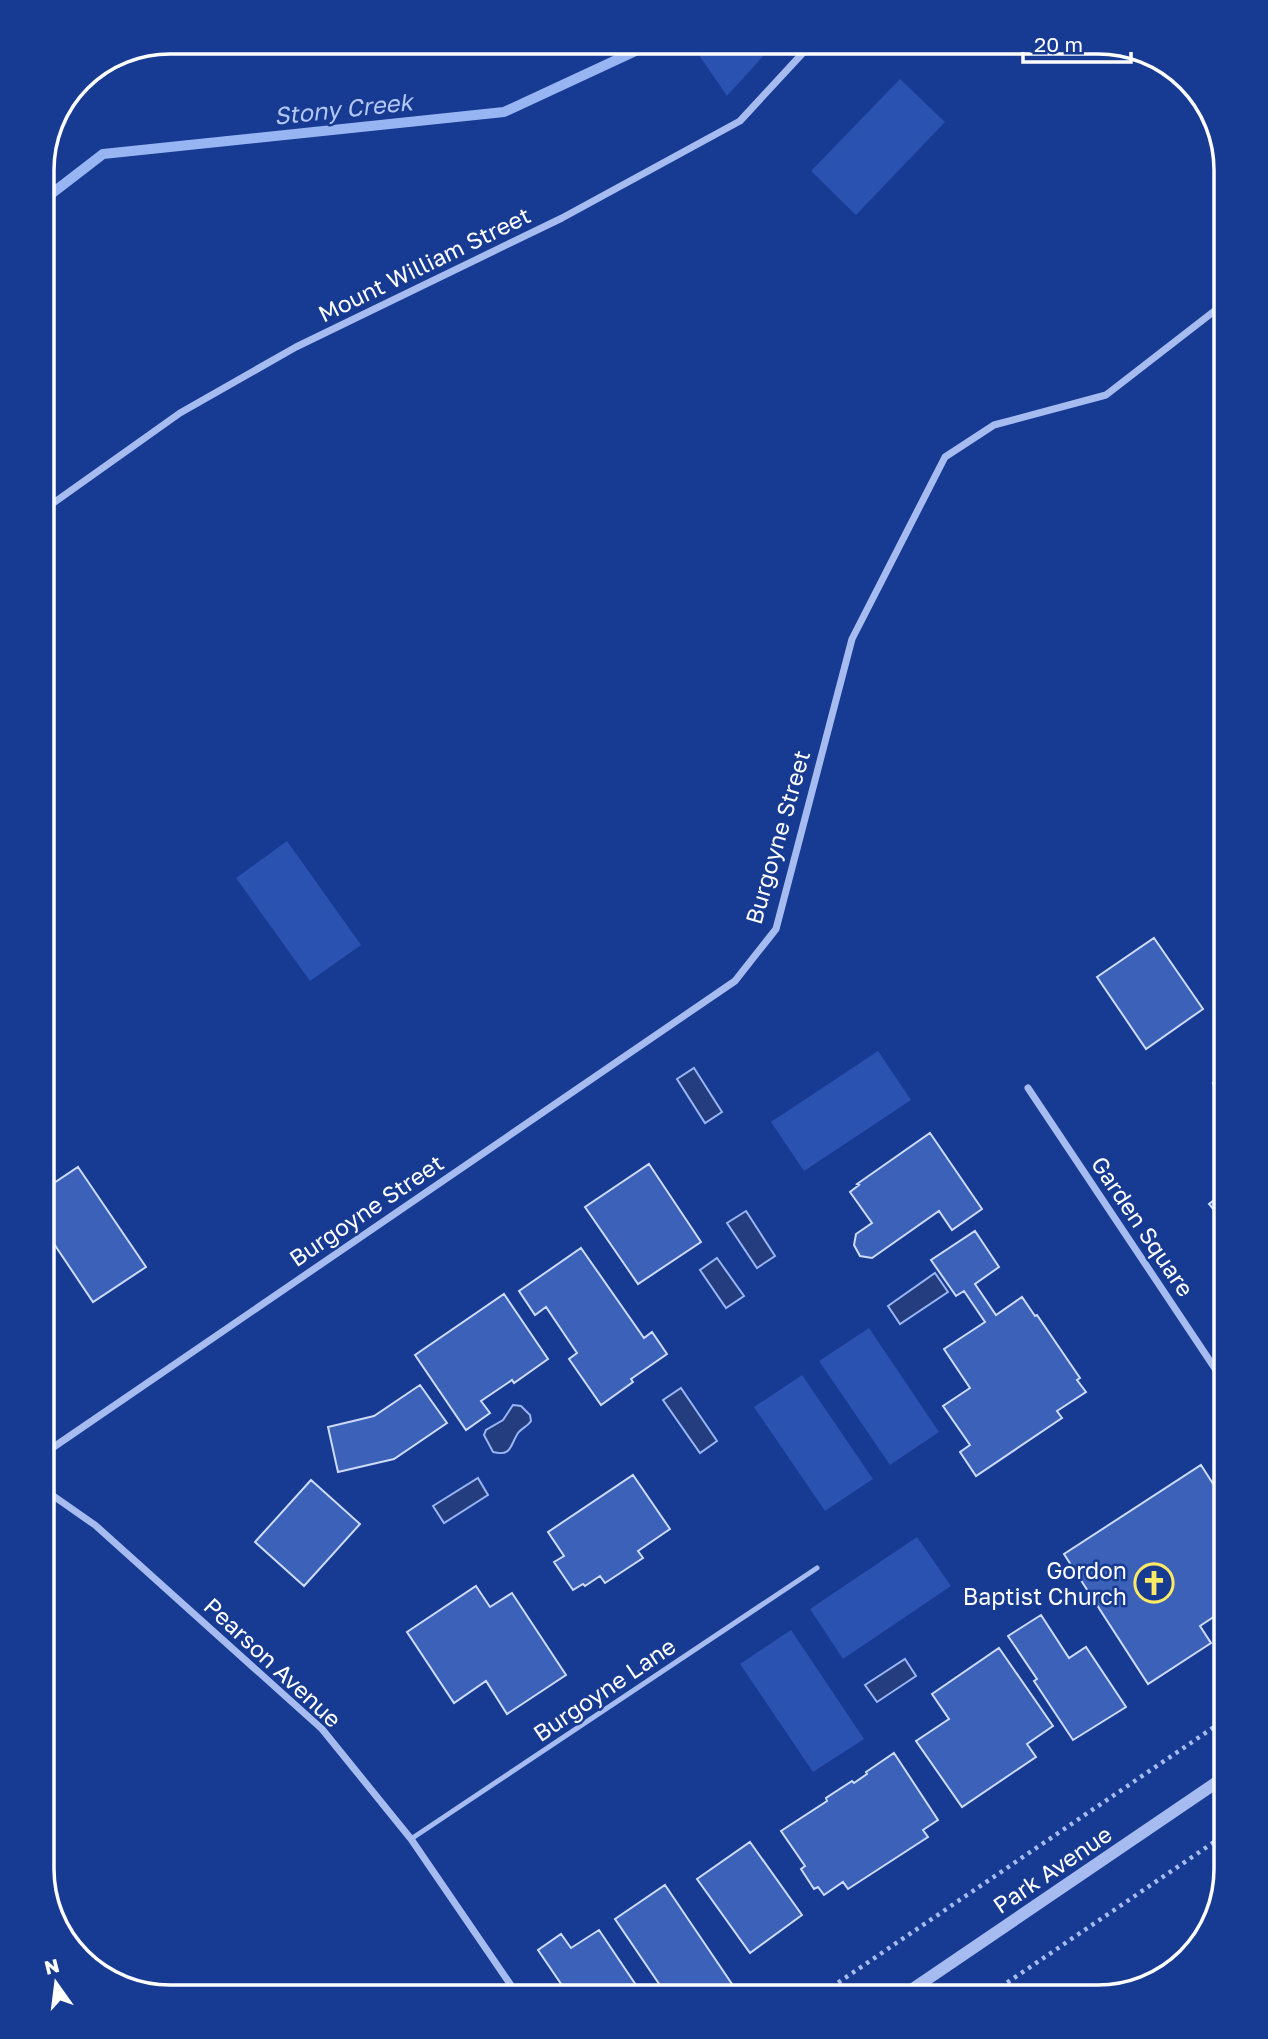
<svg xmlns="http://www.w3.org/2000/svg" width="1268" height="2039" font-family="'Golos Text',sans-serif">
	<rect width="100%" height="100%" fill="#173a92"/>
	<!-- green -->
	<path fill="#2a52b1" d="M 690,42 L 776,42 L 727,96 Z
		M 900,79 L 945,122 L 856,215 L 811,171 Z
		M 287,841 L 361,945 L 310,981 L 236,878 Z
		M 878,1051 L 911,1100 L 804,1171 L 771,1122 Z
		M 869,1328 L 939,1432 L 890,1465 L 819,1361 Z
		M 802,1375 L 873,1479 L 825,1511 L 754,1407 Z
		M 917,1537 L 951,1586 L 843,1659 L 810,1609 Z
		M 791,1630 L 864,1739 L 813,1772 L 740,1664 Z"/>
	<!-- water -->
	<path fill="#233d7f" stroke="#98b5f3" stroke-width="2" d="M 694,1068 L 722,1112 L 705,1123 L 677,1079 Z
		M 746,1211 L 775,1256 L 757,1268 L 727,1223 Z
		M 717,1258 L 744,1296 L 726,1308 L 700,1270 Z
		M 935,1273 L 948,1292 L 900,1324 L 888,1306 Z
		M 681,1388 L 717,1441 L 700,1453 L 663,1400 Z
		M 513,1405 L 521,1406 L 530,1415 L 531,1421 C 528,1426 522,1428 518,1433 C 510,1445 512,1457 493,1452 L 484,1435 L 486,1430 L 503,1420 Z
		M 478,1478 L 488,1495 L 444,1523 L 433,1506 Z
		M 905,1659 L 916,1676 L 877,1702 L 865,1685 Z"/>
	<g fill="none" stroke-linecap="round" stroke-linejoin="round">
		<!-- stream -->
		<path stroke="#98b5f3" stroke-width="10" d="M 42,201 L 103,154 L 504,112 L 642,48 L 648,42"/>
	</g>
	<!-- building -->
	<path fill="#3c61b9" stroke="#cddbfb" stroke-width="2" d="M 1154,938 L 1203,1009 L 1146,1049 L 1097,977 Z
		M 1226,1077 L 1226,1113 L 1213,1083 Z
		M 930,1133 L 982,1209 L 952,1230 L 939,1211 L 872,1258 L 860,1256 L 854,1245 L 856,1234 L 872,1223 L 850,1192 L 859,1185 L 857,1184 Z
		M 649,1164 L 701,1242 L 638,1284 L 585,1207 Z
		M 78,1167 L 146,1267 L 93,1302 L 42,1226 L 42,1191 Z
		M 1226,1191 L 1226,1225 L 1209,1204 Z
		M 975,1231 L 999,1267 L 975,1284 L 996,1315 L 1022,1297 L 1035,1316 L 1037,1315 L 1080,1378 L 1077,1380 L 1086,1392 L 1057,1411 L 1062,1418 L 976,1476 L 960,1452 L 970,1445 L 943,1406 L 970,1388 L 944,1349 L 985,1322 L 964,1291 L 956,1296 L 931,1260 Z
		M 581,1248 L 644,1338 L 652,1332 L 667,1354 L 631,1379 L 633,1382 L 601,1405 L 569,1359 L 577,1353 L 546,1307 L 535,1315 L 519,1291 Z
		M 504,1294 L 548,1359 L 514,1383 L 512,1380 L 481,1401 L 490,1413 L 466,1430 L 415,1355 Z
		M 420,1385 L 447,1423 L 394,1459 L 338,1472 L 328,1427 L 374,1416 Z
		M 1201,1465 L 1226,1504 L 1226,1619 L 1221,1612 L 1200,1626 L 1211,1643 L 1148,1684 L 1064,1554 Z
		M 633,1475 L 670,1529 L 638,1551 L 643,1558 L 605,1583 L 600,1576 L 585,1586 L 583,1584 L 573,1590 L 554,1562 L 564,1556 L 548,1532 Z
		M 311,1480 L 360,1524 L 304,1586 L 255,1542 Z
		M 476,1586 L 490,1607 L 512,1593 L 566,1675 L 507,1714 L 486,1681 L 454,1703 L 407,1632 Z
		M 1041,1615 L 1069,1658 L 1086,1647 L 1126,1707 L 1073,1740 L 1034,1681 L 1037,1679 L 1008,1636 Z
		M 999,1648 L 1053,1726 L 1027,1744 L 1036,1757 L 962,1807 L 916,1741 L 949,1719 L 932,1694 Z
		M 894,1753 L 938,1820 L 923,1830 L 928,1837 L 848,1889 L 843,1882 L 824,1895 L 818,1887 L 814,1889 L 801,1869 L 805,1866 L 781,1831 L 827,1801 L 826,1798 L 852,1781 L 854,1783 L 867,1774 L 866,1772 Z
		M 750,1842 L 802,1915 L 750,1953 L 697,1879 Z
		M 665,1885 L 732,1984 L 713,1997 L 668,1997 L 615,1919 Z
		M 599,1930 L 644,1997 L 570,1997 L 538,1950 L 561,1934 L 571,1948 Z
		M 1158,1969 L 1163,1976 L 1155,1984 L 1126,1990 Z"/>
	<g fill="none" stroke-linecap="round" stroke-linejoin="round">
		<!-- path -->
		<path stroke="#a6bcf0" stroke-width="4.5" stroke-dasharray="3.5 5" stroke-linecap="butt" d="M 817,1997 L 1226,1719
			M 986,1997 L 1226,1834"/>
		<!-- service -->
		<path stroke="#a6bcf0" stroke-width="5" d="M 411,1839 L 817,1568"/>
		<!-- minor -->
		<path stroke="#a6bcf0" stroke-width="7" d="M 42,511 L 180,413 L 296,347 L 562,218 L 740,121 L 813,42
			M 1028,1088 L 1226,1385
			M 42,1455 L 735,981 L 776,929 L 852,639 L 945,457 L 994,425 L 1106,395 L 1226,302
			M 42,1488 L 95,1525 L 322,1729 L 411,1839 L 519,1997"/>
		<!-- tertiary -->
		<path stroke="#a6bcf0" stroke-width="12" d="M 901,1997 L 1226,1776"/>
	</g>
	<!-- icons -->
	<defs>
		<g id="church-ring" transform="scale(2.0125)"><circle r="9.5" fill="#173a92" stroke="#ffea65" stroke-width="1.5"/><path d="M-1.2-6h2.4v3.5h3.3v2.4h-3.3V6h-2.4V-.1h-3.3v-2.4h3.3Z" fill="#ffea65"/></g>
	</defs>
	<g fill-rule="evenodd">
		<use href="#church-ring" x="1154" y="1583"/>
	</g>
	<g text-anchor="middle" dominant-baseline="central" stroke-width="5" stroke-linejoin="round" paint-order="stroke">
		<!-- street labels -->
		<g font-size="23" fill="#fff" stroke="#173a92">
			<text transform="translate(424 264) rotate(-26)">Mount William Street</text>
			<text transform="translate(777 837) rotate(-74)">Burgoyne Street</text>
			<text transform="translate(366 1210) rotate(-34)">Burgoyne Street</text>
			<text transform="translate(1143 1226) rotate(56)">Garden Square</text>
			<text transform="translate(273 1662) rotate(43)">Pearson Avenue</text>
			<text transform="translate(604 1689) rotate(-34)">Burgoyne Lane</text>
			<text transform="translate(1052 1869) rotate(-34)">Park Avenue</text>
		</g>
		<!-- poi labels -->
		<g font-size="23" fill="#fff" stroke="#173a92" text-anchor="end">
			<text x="1127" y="1570">Gordon<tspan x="1127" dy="26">Baptist Church</tspan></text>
		</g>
		<!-- water labels -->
		<g font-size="24" font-style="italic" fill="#b2c7f7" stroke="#173a92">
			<text transform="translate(343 108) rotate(-6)">Stony Creek</text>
		</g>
	</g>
	<!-- crop -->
	<path d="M0 0H1268V2039H0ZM170 54H1098A116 116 0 0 1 1214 170V1869A116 116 0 0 1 1098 1985H170A116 116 0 0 1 54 1869V170A116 116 0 0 1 170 54Z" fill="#173a92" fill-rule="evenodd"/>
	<path fill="none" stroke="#fff" stroke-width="3.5" d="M170 54H1098A116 116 0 0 1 1214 170V1869A116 116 0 0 1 1098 1985H170A116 116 0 0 1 54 1869V170A116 116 0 0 1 170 54Z"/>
	<!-- north arrow -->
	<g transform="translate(56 1983) rotate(346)" stroke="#173a92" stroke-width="5" paint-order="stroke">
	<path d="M0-5L12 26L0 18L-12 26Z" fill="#ffffff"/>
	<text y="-10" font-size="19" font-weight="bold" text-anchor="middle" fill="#ffffff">N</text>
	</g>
	<!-- scale -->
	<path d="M1023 52v10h108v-10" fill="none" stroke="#ffffff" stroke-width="3.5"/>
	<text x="1034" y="52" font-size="21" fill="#ffffff" stroke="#173a92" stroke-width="5" paint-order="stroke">20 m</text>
</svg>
